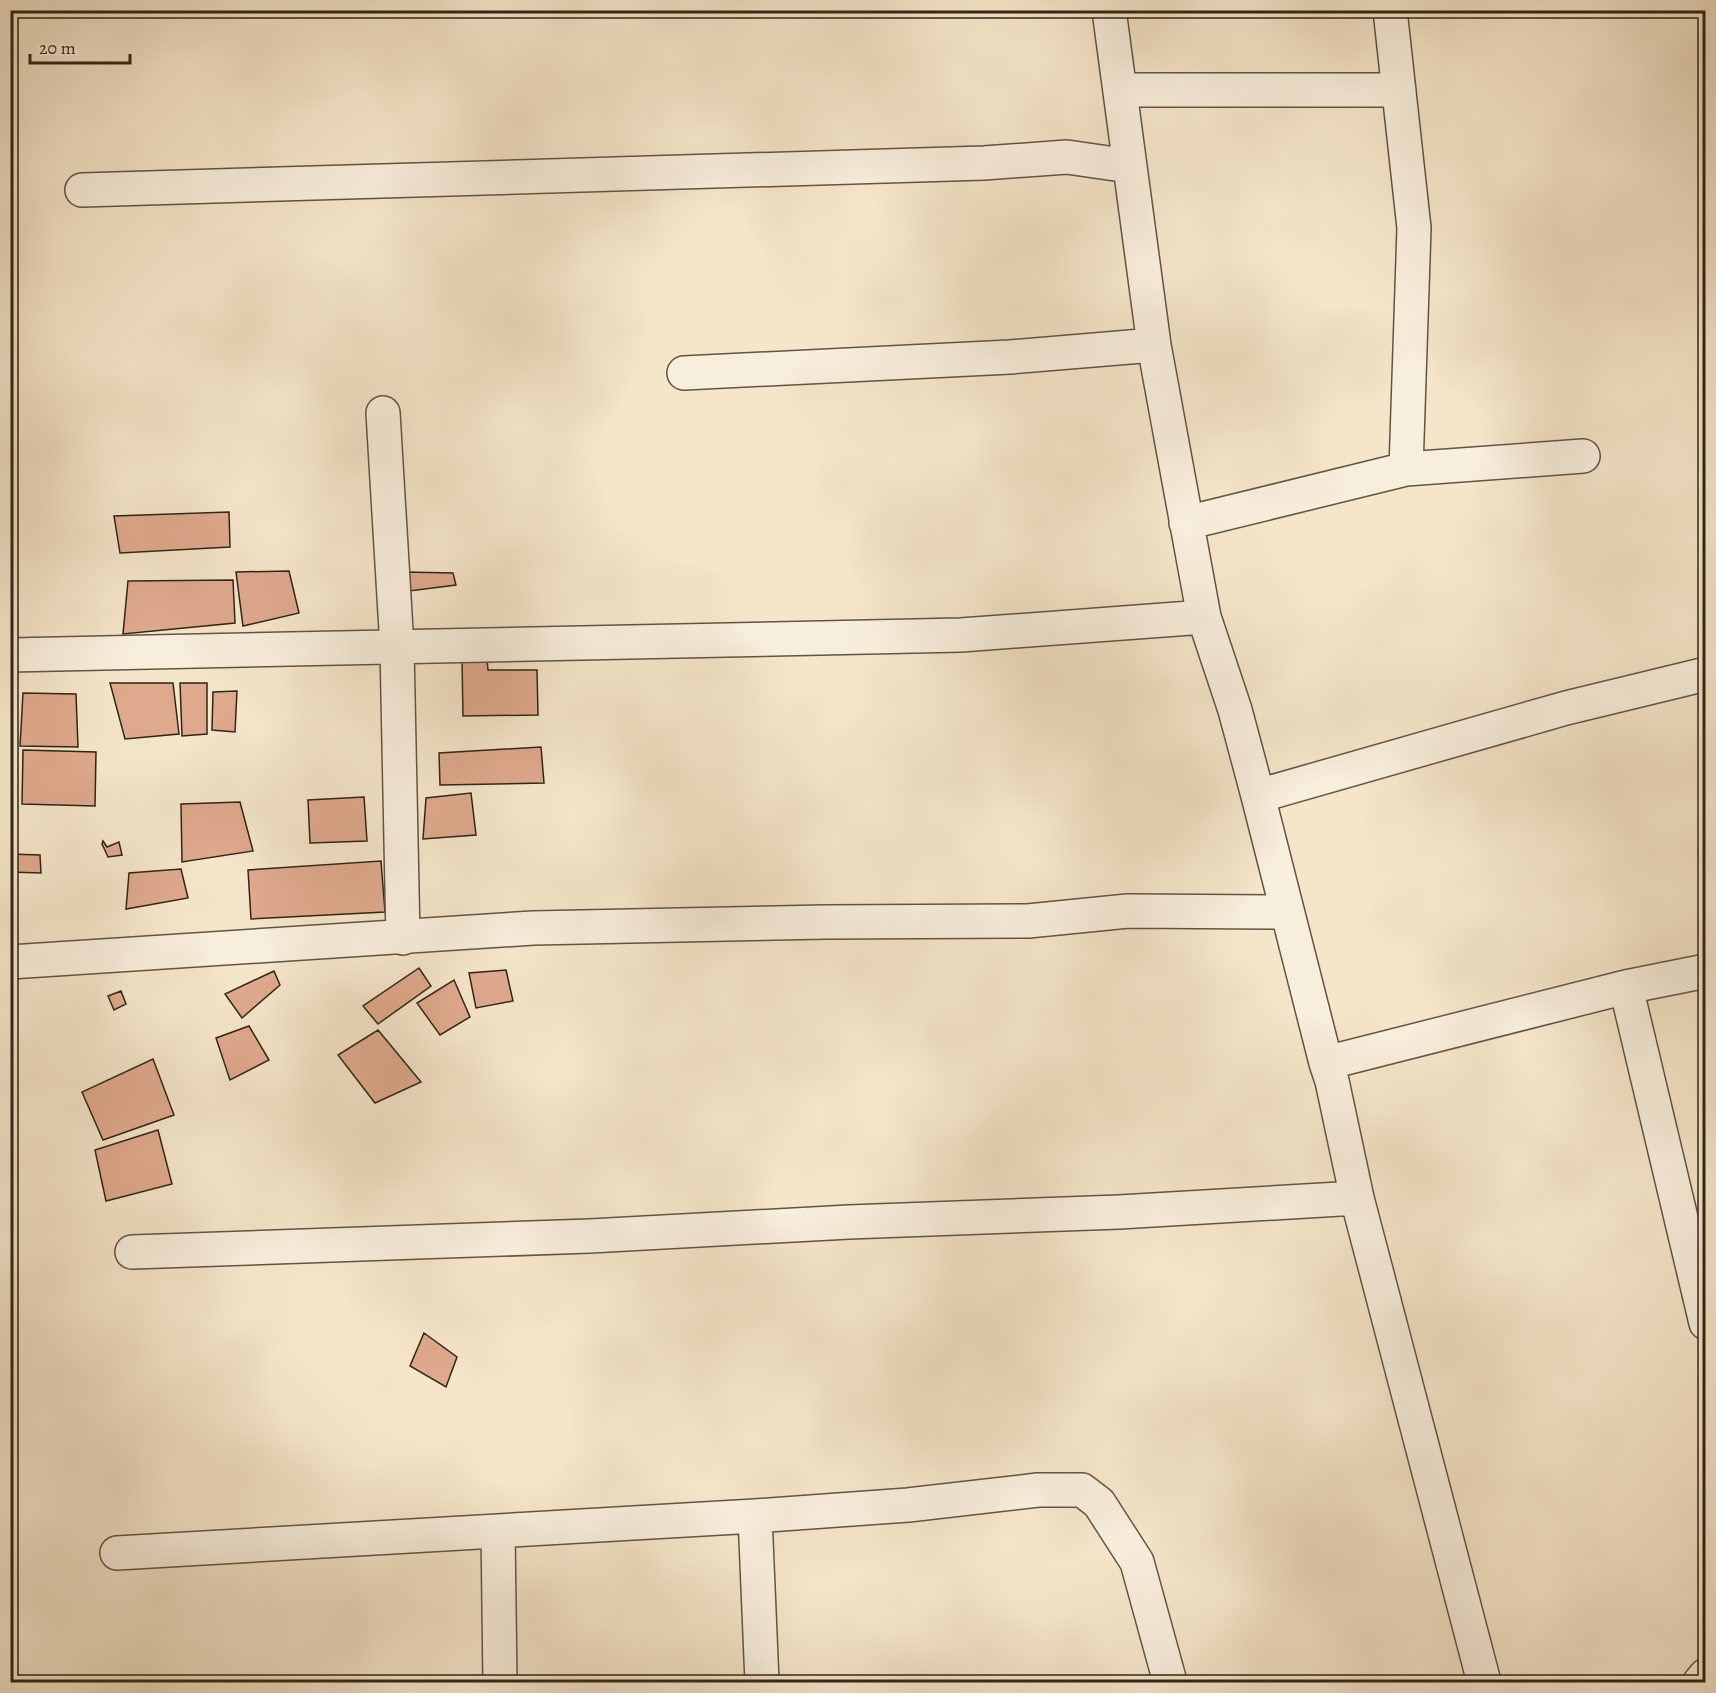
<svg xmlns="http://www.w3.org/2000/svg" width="1716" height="1693" font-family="Alegreya,serif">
	<rect width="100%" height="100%" fill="#f5e5c9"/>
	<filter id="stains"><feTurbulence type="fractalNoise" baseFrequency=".00333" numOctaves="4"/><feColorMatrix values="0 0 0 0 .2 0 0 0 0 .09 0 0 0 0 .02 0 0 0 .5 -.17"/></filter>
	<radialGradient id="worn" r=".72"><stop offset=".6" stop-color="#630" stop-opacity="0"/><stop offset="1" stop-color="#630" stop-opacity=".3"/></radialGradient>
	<!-- building -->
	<path fill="#dfa98d" stroke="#302517" stroke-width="1.5" d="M 229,512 L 230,547 L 120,553 L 114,516 Z
		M 289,571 L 299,613 L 243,626 L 236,572 Z
		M 405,572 L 453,573 L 456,585 L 409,591 Z
		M 233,580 L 235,623 L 123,634 L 128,581 Z
		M 462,659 L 487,659 L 488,670 L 537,670 L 538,715 L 463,716 Z
		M 110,683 L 173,683 L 179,734 L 125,739 Z
		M 180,683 L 207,683 L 207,734 L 182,736 Z
		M 237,691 L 235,732 L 212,730 L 213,692 Z
		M 23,693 L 76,694 L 78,747 L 20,746 Z
		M 541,747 L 544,783 L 440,785 L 439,753 Z
		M 23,750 L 96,752 L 95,806 L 22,804 Z
		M 471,793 L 476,835 L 423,839 L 426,798 Z
		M 364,797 L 367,841 L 310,843 L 308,800 Z
		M 240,802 L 253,851 L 182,862 L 181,804 Z
		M 103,841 L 107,847 L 119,842 L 122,855 L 108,857 L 102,844 Z
		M 10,854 L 40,855 L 41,873 L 10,872 Z
		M 381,861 L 385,912 L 251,919 L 248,870 Z
		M 181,869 L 188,898 L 126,909 L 129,873 Z
		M 419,968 L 431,986 L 378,1024 L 363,1006 Z
		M 506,970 L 513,1001 L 476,1008 L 469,973 Z
		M 274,971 L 280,985 L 242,1018 L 225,994 Z
		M 454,980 L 470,1017 L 440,1035 L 417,1003 Z
		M 121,991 L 126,1004 L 114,1010 L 108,996 Z
		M 249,1026 L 269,1060 L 230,1080 L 216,1038 Z
		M 378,1030 L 421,1082 L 375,1103 L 338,1055 Z
		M 153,1059 L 174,1115 L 103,1140 L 82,1092 Z
		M 158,1130 L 172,1184 L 106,1201 L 95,1150 Z
		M 424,1333 L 457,1357 L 446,1387 L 410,1366 Z"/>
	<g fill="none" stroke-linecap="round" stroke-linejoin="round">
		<!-- minor casing -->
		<g stroke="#615544" stroke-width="36">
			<path id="minor" d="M 1109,10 L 1154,345 L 1204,617 L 1235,710 L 1258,796 L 1326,1063 L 1332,1081 L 1357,1198 L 1484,1682
				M 1390,10 L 1414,228 L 1406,469
				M 1120,90 L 1399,90
				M 82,190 L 984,163 L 1067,157 L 1129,166
				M 684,373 L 1010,357 L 1154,345
				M 383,413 L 397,647 L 403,938
				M 1186,523 L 1406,469 L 1583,456
				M 10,655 L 961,635 L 1204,617
				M 1258,796 L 1566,708 L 1706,674
				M 10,962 L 533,928 L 826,922 L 1028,921 L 1128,911 L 1287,912
				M 1626,987 L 1706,1323
				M 1326,1063 L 1626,987 L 1706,971
				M 132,1252 L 590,1236 L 849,1222 L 1119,1212 L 1357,1198
				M 755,1516 L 762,1682
				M 498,1531 L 500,1682
				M 117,1553 L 755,1516 L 908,1505 L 1038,1490 L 1082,1490 L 1099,1503 L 1137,1562 L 1170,1682
				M 1700,1682 L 1706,1675"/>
		</g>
		<!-- minor -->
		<use href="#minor" stroke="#f8eedc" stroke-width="33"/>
	</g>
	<!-- margin -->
	<rect width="1716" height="1693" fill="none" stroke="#f5e5c9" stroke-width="36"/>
	<rect x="12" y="12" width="1692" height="1669" fill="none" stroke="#302517" stroke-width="3"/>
	<rect x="18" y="18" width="1680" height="1657" fill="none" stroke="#302517" stroke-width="1.5"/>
	<!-- scale -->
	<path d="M30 54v9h100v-9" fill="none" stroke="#302517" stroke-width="3"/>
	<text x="39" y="54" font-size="18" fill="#302517" stroke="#f8eedc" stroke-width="4.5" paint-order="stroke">20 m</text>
	<rect width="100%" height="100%" filter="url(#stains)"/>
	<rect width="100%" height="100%" fill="url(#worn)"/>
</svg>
